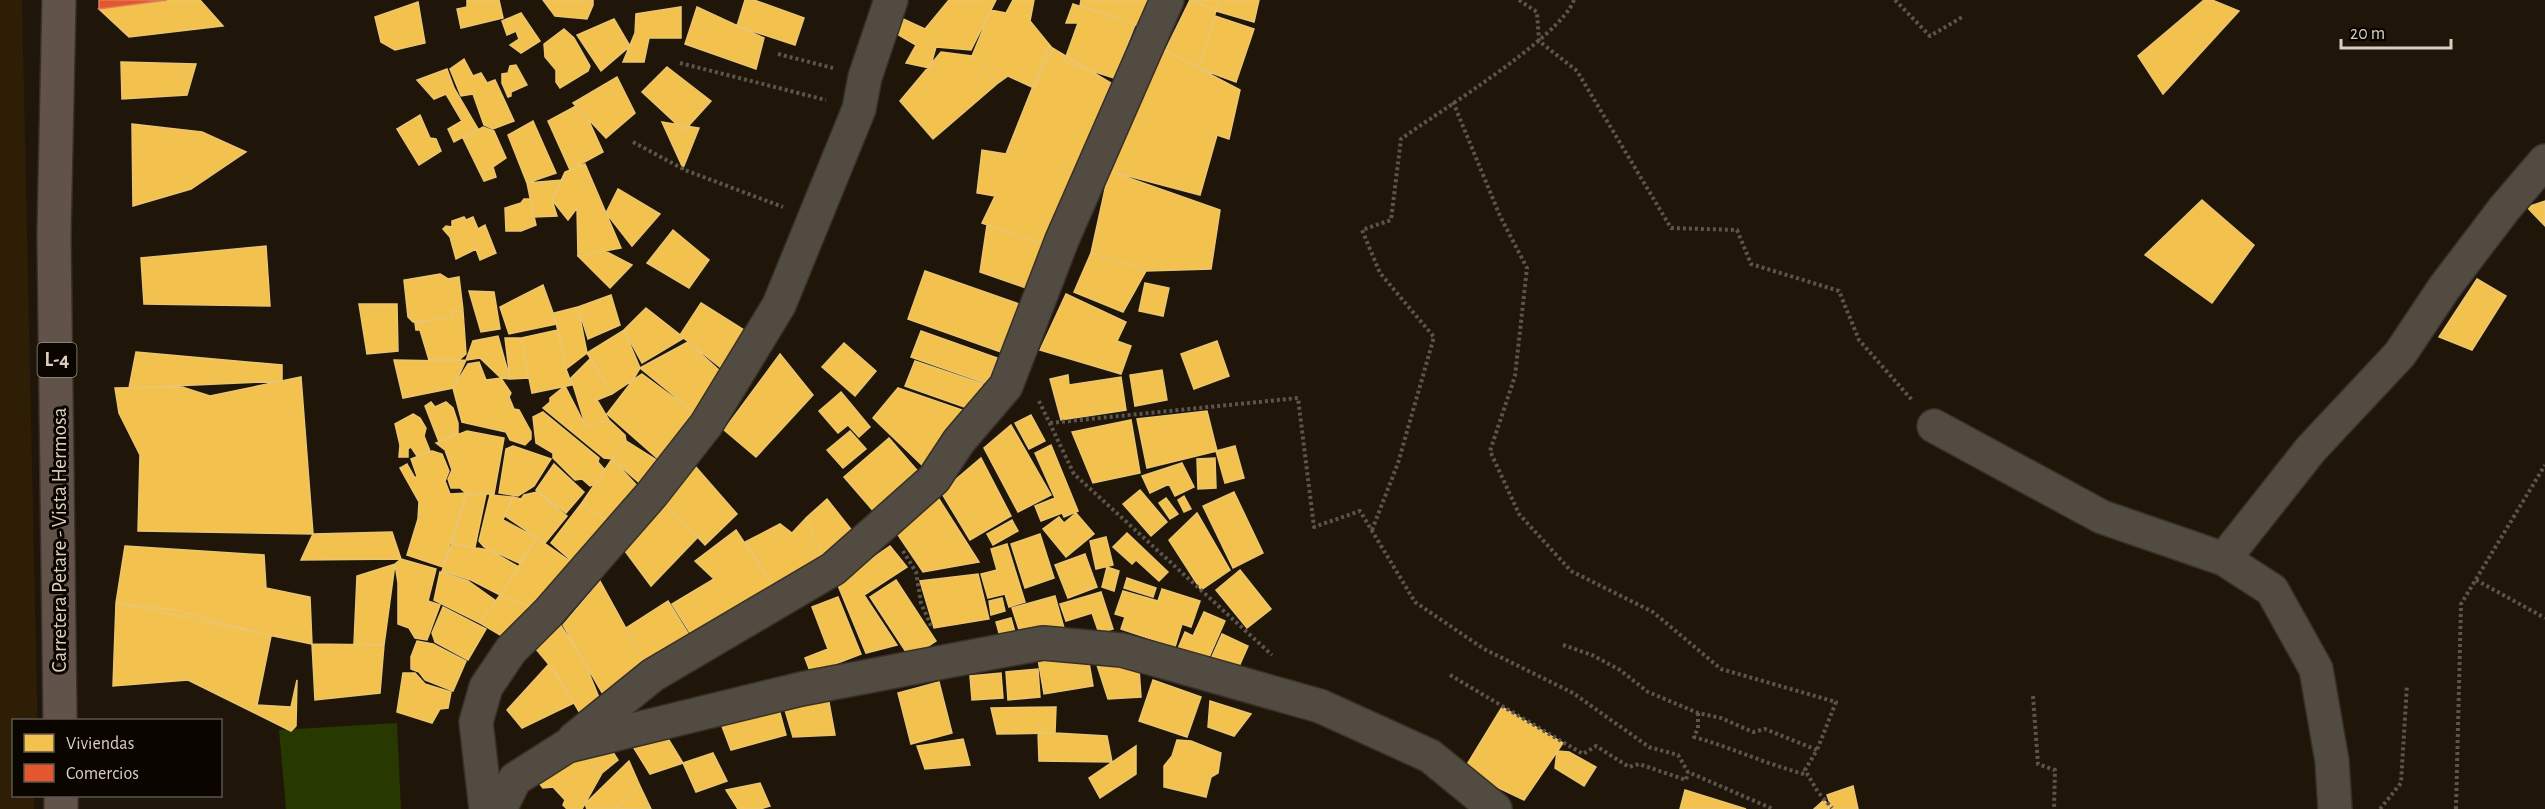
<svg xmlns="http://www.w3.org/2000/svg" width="2545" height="809" font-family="'Alegreya Sans',sans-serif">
	<rect width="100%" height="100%" fill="#1f1609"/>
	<!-- built -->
	<path fill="#2e1e06" d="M 0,0 L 22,0 L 37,699 L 37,720 L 14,720 L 14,796 L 34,796 L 34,809 L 0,809 Z"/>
	<!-- green -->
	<path fill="#273801" d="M 397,723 L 401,809 L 286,809 L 279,730 Z"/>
	<!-- homes -->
	<path fill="#f2c14e" stroke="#ebc670" stroke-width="1.5" d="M 167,0 L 200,0 L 223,26 L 129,37 L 99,9 Z
		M 467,0 L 499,0 L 503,18 L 461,28 L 457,9 L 467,7 Z
		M 543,0 L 593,0 L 593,5 L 587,19 L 555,16 Z
		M 745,0 L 754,0 L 804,18 L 795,45 L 737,26 Z
		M 949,0 L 996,0 L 971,50 L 936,47 L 930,68 L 906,63 L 916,45 L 890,30 L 903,19 L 925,29 Z
		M 1013,0 L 1034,0 L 1030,21 L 1053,49 L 1034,88 L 1008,76 L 998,83 L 972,56 L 991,10 L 1006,13 Z
		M 1081,0 L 1155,0 L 1144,28 L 1080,6 Z
		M 1190,0 L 1216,11 L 1198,68 L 1165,51 Z
		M 1191,0 L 1219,0 L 1216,11 Z
		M 1219,0 L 1259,0 L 1254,22 L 1216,11 Z
		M 2204,0 L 2212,0 L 2239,11 L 2163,94 L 2138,56 Z
		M 418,2 L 425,43 L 395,50 L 381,42 L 375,17 Z
		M 1073,4 L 1135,25 L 1114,78 L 1064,62 L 1078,23 L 1066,23 Z
		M 681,7 L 681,38 L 649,38 L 644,62 L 623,62 L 635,33 L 636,14 Z
		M 697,7 L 764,38 L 756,69 L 685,44 Z
		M 521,13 L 540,41 L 521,53 L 510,45 L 519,39 L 516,31 L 507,35 L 502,21 Z
		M 1215,16 L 1254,29 L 1236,82 L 1198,68 Z
		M 614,19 L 630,46 L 601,71 L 577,35 Z
		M 564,29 L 574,38 L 590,66 L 588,71 L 560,88 L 556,82 L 556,70 L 545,57 L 544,44 Z
		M 1049,46 L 1111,83 L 1047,246 L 982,223 L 995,196 L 977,193 L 982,150 L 1006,154 Z
		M 1158,47 L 1240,90 L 1229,139 L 1217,135 L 1200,195 L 1109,171 Z
		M 941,52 L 972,56 L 998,83 L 933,139 L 900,101 Z
		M 464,59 L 473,76 L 481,73 L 487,83 L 495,80 L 514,121 L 493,129 L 484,125 L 473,94 L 461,96 L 450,69 Z
		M 121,62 L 196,64 L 187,95 L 122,99 Z
		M 516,65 L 527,85 L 511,92 L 511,96 L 508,97 L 502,83 L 502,74 L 508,73 L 510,66 Z
		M 667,67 L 711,101 L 684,131 L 642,92 Z
		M 447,69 L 454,88 L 478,129 L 454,142 L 448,129 L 462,121 L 446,94 L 434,99 L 417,80 Z
		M 617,77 L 635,113 L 606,138 L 573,103 Z
		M 576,106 L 588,119 L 603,152 L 570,170 L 548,121 Z
		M 420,115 L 430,138 L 436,139 L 441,151 L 419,165 L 397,129 Z
		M 533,121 L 556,173 L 527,183 L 508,135 Z
		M 662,122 L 699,128 L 683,168 Z
		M 132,124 L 202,132 L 246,152 L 191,189 L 133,206 Z
		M 483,127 L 494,131 L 506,158 L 493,167 L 496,177 L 484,181 L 463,138 Z
		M 585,164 L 621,248 L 578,256 L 577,208 L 568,220 L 552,200 L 565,172 Z
		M 1109,171 L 1220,210 L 1211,269 L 1146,271 L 1091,253 Z
		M 562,180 L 552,200 L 557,216 L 534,217 L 527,183 Z
		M 618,189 L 660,214 L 632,246 L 606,213 Z
		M 524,199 L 530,199 L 536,225 L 521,231 L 506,231 L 505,208 L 521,203 Z
		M 2202,200 L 2254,245 L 2212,303 L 2145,255 Z
		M 2545,201 L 2545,226 L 2527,207 Z
		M 464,217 L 466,220 L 473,217 L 478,229 L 485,225 L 496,253 L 480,260 L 476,249 L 456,259 L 450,237 L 443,229 L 446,226 L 452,227 L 452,221 Z
		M 987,225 L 1047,246 L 1029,289 L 980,272 Z
		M 673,230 L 709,260 L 689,288 L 647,263 Z
		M 266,246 L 270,306 L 144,304 L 141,258 Z
		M 605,251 L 632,265 L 610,288 L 578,256 Z
		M 1091,253 L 1146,271 L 1123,312 L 1074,292 Z
		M 925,271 L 1019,304 L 1001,352 L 908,319 Z
		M 440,274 L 448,279 L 459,277 L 463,310 L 453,311 L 450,318 L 413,322 L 408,317 L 404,280 Z
		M 2477,279 L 2506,296 L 2472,350 L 2439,337 Z
		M 1145,283 L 1169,288 L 1163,316 L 1139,311 Z
		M 543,285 L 557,324 L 509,334 L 500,307 Z
		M 469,291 L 494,292 L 500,329 L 481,332 Z
		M 1066,294 L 1126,322 L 1117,341 L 1131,346 L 1121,374 L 1040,350 Z
		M 611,295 L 620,325 L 588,339 L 578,307 Z
		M 701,303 L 752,335 L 726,372 L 680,335 Z
		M 359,304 L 397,304 L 398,351 L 367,354 Z
		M 578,307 L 587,353 L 566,369 L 554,313 Z
		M 646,308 L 684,338 L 642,363 L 624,330 Z
		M 463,311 L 466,354 L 459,360 L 429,360 L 420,330 L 416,330 L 415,323 L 450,318 L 452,312 Z
		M 558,330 L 566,369 L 572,385 L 532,393 L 521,338 Z
		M 624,330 L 640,368 L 633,380 L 612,394 L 587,353 Z
		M 921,331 L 997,358 L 988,384 L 911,357 Z
		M 498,336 L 510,379 L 501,378 L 480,358 L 466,360 L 473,341 Z
		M 505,338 L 521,338 L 529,378 L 510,379 Z
		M 1217,341 L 1229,376 L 1194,389 L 1181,354 Z
		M 688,342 L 731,381 L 700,417 L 640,368 Z
		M 844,343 L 876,371 L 855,396 L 822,367 Z
		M 136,352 L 282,365 L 282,381 L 129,388 Z
		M 780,354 L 813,395 L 756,457 L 724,430 Z
		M 590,359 L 612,394 L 597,400 L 609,420 L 586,427 L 571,378 Z
		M 394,360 L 447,361 L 466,360 L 453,388 L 403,398 Z
		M 915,361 L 983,384 L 973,410 L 905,386 Z
		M 479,362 L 486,380 L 501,378 L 511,393 L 509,397 L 514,409 L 519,410 L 531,432 L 531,439 L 525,445 L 510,440 L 506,432 L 462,422 L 453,388 L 468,364 Z
		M 1162,370 L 1167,400 L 1135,406 L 1130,375 Z
		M 642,374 L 700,417 L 666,466 L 607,414 L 633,380 Z
		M 1068,375 L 1069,385 L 1121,377 L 1126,410 L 1061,420 L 1050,379 Z
		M 301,377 L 313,534 L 138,531 L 140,455 L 119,413 L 115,388 L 182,387 L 210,396 Z
		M 565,386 L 586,427 L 609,420 L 625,435 L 626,441 L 612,459 L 604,458 L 543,408 L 550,402 L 550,398 Z
		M 898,388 L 971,413 L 926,469 L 873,418 Z
		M 841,392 L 870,427 L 859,437 L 848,425 L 838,433 L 819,411 Z
		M 431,402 L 435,407 L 446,402 L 453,408 L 458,423 L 458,433 L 439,442 L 425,406 Z
		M 1207,411 L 1217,451 L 1147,468 L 1137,419 Z
		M 543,412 L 599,458 L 598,462 L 605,470 L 595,484 L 590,486 L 582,479 L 575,480 L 553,458 L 553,453 L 536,443 L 533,417 Z
		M 413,414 L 420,418 L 426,428 L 424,436 L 430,451 L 417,456 L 411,447 L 408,449 L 408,457 L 399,457 L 400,445 L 395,424 Z
		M 1031,415 L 1045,441 L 1029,449 L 1015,423 Z
		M 1131,420 L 1140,473 L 1093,483 L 1072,432 Z
		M 1011,425 L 1051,495 L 1018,512 L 984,448 Z
		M 467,431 L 504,438 L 494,494 L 467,494 L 460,488 L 451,488 L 448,479 L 452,470 L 445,450 L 436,443 Z
		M 850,431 L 866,449 L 843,468 L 827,450 Z
		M 889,438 L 921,475 L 876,514 L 844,477 Z
		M 626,441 L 666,466 L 650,492 L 612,459 Z
		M 1051,445 L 1078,511 L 1064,517 L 1062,513 L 1041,521 L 1035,506 L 1055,498 L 1035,453 Z
		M 513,446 L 551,459 L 534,486 L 518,496 L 499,493 L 506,449 Z
		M 1235,446 L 1244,478 L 1225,483 L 1216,451 Z
		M 432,451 L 442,454 L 449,471 L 445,481 L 450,494 L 466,493 L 443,567 L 407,555 L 418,519 L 419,502 L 400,468 L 407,464 L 415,478 L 417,476 L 411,459 Z
		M 981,458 L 1011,516 L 970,540 L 941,492 Z
		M 1215,458 L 1216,488 L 1198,489 L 1197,459 Z
		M 612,459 L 644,493 L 616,526 L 581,504 Z
		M 1182,463 L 1194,487 L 1175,496 L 1169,484 L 1150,493 L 1142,476 Z
		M 554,464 L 584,492 L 566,513 L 536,490 Z
		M 695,466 L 737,514 L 705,545 L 665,503 Z
		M 1140,490 L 1167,522 L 1151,536 L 1123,504 Z
		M 537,492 L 567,516 L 545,543 L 505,516 L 513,497 L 521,499 L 524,495 Z
		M 1234,492 L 1263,553 L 1233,568 L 1203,506 Z
		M 486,494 L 475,547 L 452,543 L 466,495 Z
		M 490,495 L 512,497 L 503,520 L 537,538 L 519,563 L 484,547 L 479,541 Z
		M 937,496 L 979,562 L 923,572 L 896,532 Z
		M 1184,496 L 1191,509 L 1184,512 L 1178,500 Z
		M 1166,498 L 1178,514 L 1170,519 L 1159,503 Z
		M 827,499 L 857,537 L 827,565 L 806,518 Z
		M 665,503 L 698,537 L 651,586 L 625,551 Z
		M 581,504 L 616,526 L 581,569 L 551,543 Z
		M 1076,513 L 1094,534 L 1066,557 L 1043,529 L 1059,517 L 1064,523 Z
		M 1197,513 L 1230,570 L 1201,590 L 1169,540 Z
		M 806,518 L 828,568 L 780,597 L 745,542 L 780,524 L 792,533 Z
		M 1012,520 L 1018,531 L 993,545 L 987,534 Z
		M 736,530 L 780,597 L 697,644 L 672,604 L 714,579 L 695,561 Z
		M 392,532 L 401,559 L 301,560 L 313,534 Z
		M 1127,533 L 1168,572 L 1159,581 L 1136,560 L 1132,564 L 1113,547 Z
		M 1040,534 L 1054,578 L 1025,588 L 1011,544 Z
		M 1106,537 L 1113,565 L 1096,569 L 1090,541 Z
		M 537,538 L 581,569 L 543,612 L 500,595 Z
		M 452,544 L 489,550 L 519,567 L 500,595 L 471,580 L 442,571 Z
		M 1007,544 L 1025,602 L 1009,607 L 1005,594 L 988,598 L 981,574 L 997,570 L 991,549 Z
		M 125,546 L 264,555 L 266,588 L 310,597 L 312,644 L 116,603 Z
		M 890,546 L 907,567 L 864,595 L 897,645 L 866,653 L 837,583 Z
		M 1085,554 L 1097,587 L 1068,598 L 1055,565 Z
		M 401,559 L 436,569 L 428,601 L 440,605 L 427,640 L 415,638 L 409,628 L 398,624 L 398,583 L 395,564 Z
		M 395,564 L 384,645 L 354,644 L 357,576 Z
		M 1107,567 L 1119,571 L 1114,591 L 1102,587 Z
		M 1240,570 L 1271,609 L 1247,628 L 1216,590 Z
		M 440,572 L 468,581 L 496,601 L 480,623 L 434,600 Z
		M 978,574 L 989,619 L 934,628 L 920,581 Z
		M 1127,578 L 1156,588 L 1153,597 L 1124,588 Z
		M 896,580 L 936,641 L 910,658 L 870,597 Z
		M 600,581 L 651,674 L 604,696 L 563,625 Z
		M 1162,589 L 1200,601 L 1191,627 L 1182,624 L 1175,647 L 1121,629 L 1125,617 L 1115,614 L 1123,591 L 1158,601 Z
		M 1101,592 L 1113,629 L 1099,633 L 1092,613 L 1066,621 L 1060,604 Z
		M 500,595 L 543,612 L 515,644 L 480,623 Z
		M 1055,596 L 1064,628 L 1022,639 L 1012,608 Z
		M 838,597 L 861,654 L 835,664 L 837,670 L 813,679 L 805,658 L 828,649 L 812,607 Z
		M 1002,598 L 1005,611 L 991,615 L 989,601 Z
		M 668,601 L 697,648 L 651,674 L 626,628 Z
		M 116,603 L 175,610 L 271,636 L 257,705 L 291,707 L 297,680 L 296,726 L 291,731 L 188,680 L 113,686 Z
		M 443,607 L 486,629 L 468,660 L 435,642 L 432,633 Z
		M 1204,612 L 1225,621 L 1203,671 L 1174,658 L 1185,632 L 1193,636 Z
		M 1011,618 L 1016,636 L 1001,640 L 996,622 Z
		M 561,626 L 585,663 L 600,700 L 581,715 L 556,673 L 536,649 Z
		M 1222,634 L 1248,646 L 1233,680 L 1207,668 Z
		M 417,641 L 433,644 L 466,661 L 453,691 L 425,680 L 419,672 L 411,669 L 411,657 Z
		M 312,644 L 384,645 L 380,693 L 315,700 Z
		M 1087,651 L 1093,686 L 1044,694 L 1038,659 Z
		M 1096,662 L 1139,669 L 1141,697 L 1108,699 Z
		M 549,664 L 574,703 L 522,728 L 507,710 Z
		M 1038,669 L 1040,697 L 1008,700 L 1006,672 Z
		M 403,673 L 415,673 L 425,684 L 451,692 L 448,708 L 440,709 L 432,723 L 397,712 Z
		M 1001,673 L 1003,698 L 972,700 L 970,676 Z
		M 1153,680 L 1201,697 L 1187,737 L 1139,721 Z
		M 939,682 L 952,733 L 911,744 L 898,693 Z
		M 828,697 L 835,735 L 793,737 L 782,700 Z
		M 1210,701 L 1251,714 L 1234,736 L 1208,727 Z
		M 777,702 L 786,735 L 731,750 L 717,713 Z
		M 1056,707 L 1055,733 L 997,734 L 991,708 Z
		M 1502,707 L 1563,743 L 1524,800 L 1463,771 Z
		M 1038,732 L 1107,736 L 1112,762 L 1039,761 Z
		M 667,737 L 683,763 L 650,774 L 632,745 Z
		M 604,738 L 618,760 L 602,773 L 576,746 Z
		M 963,739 L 970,765 L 925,769 L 917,746 Z
		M 1177,740 L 1191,741 L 1221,753 L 1218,773 L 1211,777 L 1206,797 L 1164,787 L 1164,766 L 1172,756 Z
		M 576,746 L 602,773 L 582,809 L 567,809 L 563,805 L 565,800 L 553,787 L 543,788 L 535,778 Z
		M 1136,746 L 1136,774 L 1100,798 L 1089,778 Z
		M 1557,751 L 1569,752 L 1596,767 L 1584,786 L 1555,768 Z
		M 713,753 L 727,781 L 696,792 L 683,763 Z
		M 629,761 L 640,786 L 616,809 L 587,809 L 585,804 Z
		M 760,783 L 770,806 L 760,809 L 738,809 L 726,790 Z
		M 640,786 L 651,809 L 616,809 Z
		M 1853,786 L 1858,809 L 1832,809 L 1827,795 Z
		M 1685,790 L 1746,809 L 1680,809 Z
		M 1824,800 L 1832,809 L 1814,809 Z"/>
	<!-- shops -->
	<path fill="#e4572e" stroke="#e17b5a" stroke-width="1.5" d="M 99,0 L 167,0 L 99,9 Z"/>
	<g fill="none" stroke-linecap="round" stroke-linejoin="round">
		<!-- street casing -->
		<g stroke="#383028" stroke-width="36">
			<path id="street" d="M 1934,426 L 2102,517 L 2224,559
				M 574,739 L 653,675 L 833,569 L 934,479 L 959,441 L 1006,386 L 1062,240 L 1167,0
				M 486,809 L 476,722 L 486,687 L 511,650 L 548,613 L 652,494 L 706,425 L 779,305 L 859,109 L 865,77 L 891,0
				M 500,809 L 515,779 L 567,746 L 801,689 L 1043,643 L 1122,650 L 1320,706 L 1430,756 L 1495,809
				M 2335,809 L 2332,761 L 2316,669 L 2272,590 L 2224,559 L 2311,449 L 2400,354 L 2444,288 L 2504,209 L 2545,161"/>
		</g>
		<!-- primary casing -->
		<g stroke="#383028" stroke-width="36">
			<path id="primary" d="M 59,0 L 54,234 L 60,720
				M 61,796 L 61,809"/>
		</g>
		<!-- path -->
		<path stroke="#5b554c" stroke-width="4" stroke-dasharray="3 3" stroke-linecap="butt" d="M 1519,0 L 1537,12 L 1539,41 L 1577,71 L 1671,228 L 1737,230 L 1751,264 L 1839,291 L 1859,340 L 1912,400
			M 1895,0 L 1930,36 L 1964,16
			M 778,54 L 833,68
			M 680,63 L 826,100
			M 1453,102 L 1500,216 L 1527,268 L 1515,376 L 1490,451 L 1519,514 L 1571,571 L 1653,612 L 1721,669 L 1836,702 L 1817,750
			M 633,142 L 685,170 L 783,207
			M 1039,401 L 1074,474 L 1272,655
			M 1050,423 L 1298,398 L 1314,527 L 1360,511 L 1415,602 L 1484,649 L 1573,693 L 1649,747 L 1678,755 L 1688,772 L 1773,809
			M 1372,530 L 1398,463 L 1434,337 L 1380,273 L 1362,230 L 1391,220 L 1401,139 C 1438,112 1561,37 1574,0
			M 903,551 L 916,572 L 921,603 L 932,628
			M 2476,580 L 2545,618
			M 1563,645 L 1592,655 L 1620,670 L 1648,692 L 1698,713 L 1721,718 L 1753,732 L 1765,729 L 1817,750 L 1805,770 L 1818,792 L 1832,808
			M 1450,675 L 1583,754 L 1596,746 L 1629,767 L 1639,764 L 1686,780 L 1688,772
			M 2033,696 L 2038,764 L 2055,770 L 2054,809
			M 1698,713 L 1698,728 L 1694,737 C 1733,748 1768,765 1808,775
			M 2380,809 L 2401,783 L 2407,685
			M 2456,809 L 2461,604 L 2545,465"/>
		<!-- street -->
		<use href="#street" stroke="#524b41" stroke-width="33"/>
		<!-- primary -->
		<use href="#primary" stroke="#615349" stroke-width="33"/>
	</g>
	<g text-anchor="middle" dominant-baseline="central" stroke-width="6" stroke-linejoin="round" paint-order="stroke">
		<!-- shield labels -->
		<rect fill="#0b0500" stroke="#9d9386" stroke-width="1.5" x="37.5" y="343" width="39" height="34" rx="4.5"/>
		<g font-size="20" font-weight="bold" fill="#dbd0c0">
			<text x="57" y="360">L-4</text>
		</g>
		<!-- street labels -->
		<g font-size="21" fill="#dbd0c0" stroke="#0b0500">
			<text transform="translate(59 540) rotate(-90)">Carretera Petare - Vista Hermosa</text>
		</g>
	</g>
	<!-- legend -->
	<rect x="12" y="719" width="210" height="78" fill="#0b0500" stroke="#5e564d" stroke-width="1.5"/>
	<rect x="24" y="734" width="30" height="18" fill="#f2c14e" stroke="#5e564d" stroke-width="1.5"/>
	<text x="66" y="749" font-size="18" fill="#dbd0c0">Viviendas</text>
	<rect x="24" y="764" width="30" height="18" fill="#e4572e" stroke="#5e564d" stroke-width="1.5"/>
	<text x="66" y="779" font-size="18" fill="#dbd0c0">Comercios</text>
	<!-- scale -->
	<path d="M2341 39v9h110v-9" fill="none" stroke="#dbd0c0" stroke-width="3"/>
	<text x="2350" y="39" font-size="18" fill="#dbd0c0" stroke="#0b0500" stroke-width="4.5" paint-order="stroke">20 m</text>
</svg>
